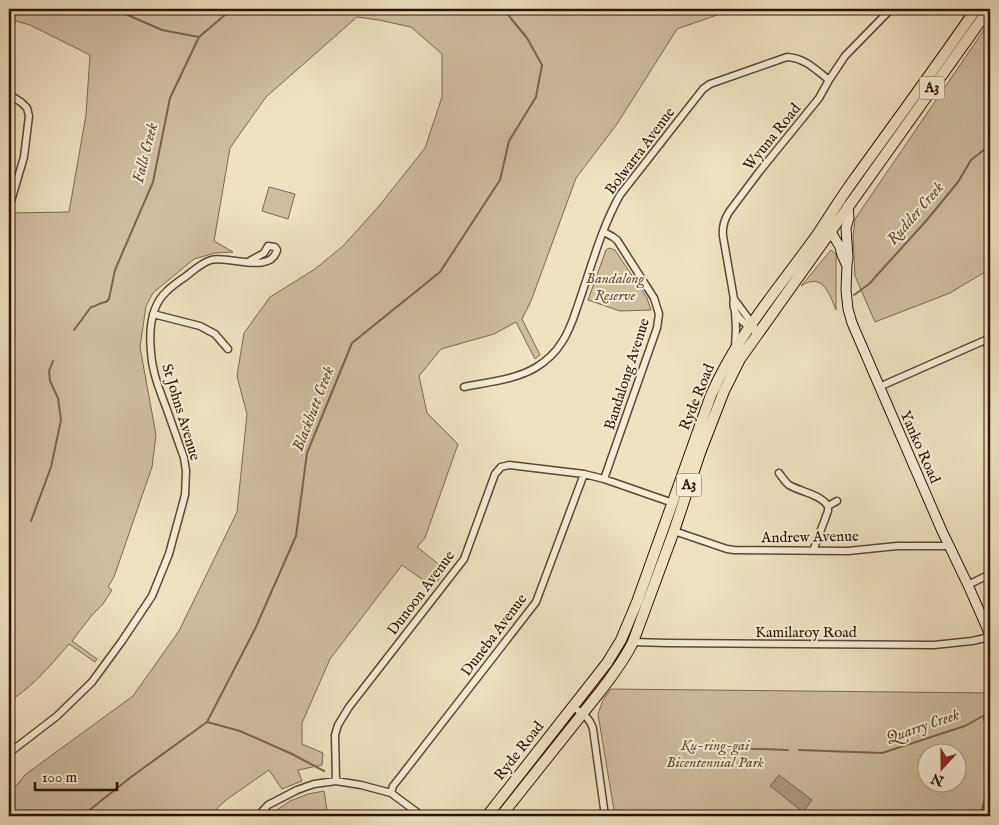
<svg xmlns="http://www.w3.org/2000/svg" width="999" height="825" font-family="'IM FELL English',serif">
	<rect width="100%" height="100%" fill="#eee2c0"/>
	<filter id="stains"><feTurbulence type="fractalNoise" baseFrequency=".004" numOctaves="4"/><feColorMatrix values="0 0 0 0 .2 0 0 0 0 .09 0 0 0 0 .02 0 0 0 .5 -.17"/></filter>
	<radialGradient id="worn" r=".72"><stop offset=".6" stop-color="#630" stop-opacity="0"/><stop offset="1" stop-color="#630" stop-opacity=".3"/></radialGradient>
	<!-- green -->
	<path fill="#cebea0" stroke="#7e6851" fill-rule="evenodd" d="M 9,9 L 734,9 L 677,29 L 617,124 L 576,178 L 531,301 L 522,319 L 540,355 L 535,359 L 516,322 L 494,334 L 441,349 L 419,376 L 427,413 L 458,444 L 425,538 L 417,547 L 446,570 L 433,587 L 402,565 L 330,659 L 302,723 L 302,744 L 323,753 L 322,765 L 298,770 L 302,781 L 282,789 L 269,770 L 226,800 L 209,816 L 9,816 L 9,794 L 26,774 L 133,696 L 179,631 L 237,512 L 247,414 L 237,376 L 244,333 L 270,297 L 315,269 L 343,246 L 379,206 L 425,148 L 442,97 L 442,54 L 411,27 L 379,20 L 357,17 L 266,97 L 230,148 L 214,241 L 233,252 L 215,253 L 194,259 L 153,293 L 146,306 L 140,347 L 156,435 L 152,467 L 114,577 L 108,587 L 112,590 L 103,604 L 92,615 L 72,641 L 97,659 L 95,662 L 69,644 C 55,660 41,677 25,690 C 20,694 14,698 9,702 L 9,213 L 69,212 L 86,115 L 90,55 L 30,25 L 9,19 Z
		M 990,21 L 990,269 L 950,293 L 875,322 L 855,276 L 853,237 L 855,219 Z
		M 269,187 L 295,194 L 288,219 L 262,211 Z
		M 609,248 L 615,250 L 647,298 L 651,310 L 620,311 L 588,300 L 606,250 Z
		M 831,250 L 836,254 L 836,310 C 829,293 823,272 801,286 Z
		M 611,689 L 990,693 L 990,816 L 615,816 L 598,714 L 603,700 ZM 926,752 L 956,752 L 956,782 L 926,782 Z
		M 324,791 L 328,816 L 268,816 L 290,801 L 308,794 Z"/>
	<!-- water -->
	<path fill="#ad9b7f" stroke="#7b644d" d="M 779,775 L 812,800 L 803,812 L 770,786 Z"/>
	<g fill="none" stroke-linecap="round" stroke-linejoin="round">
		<!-- stream -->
		<path stroke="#7b644d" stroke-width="2" d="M 114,9 L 162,30 L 199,37
			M 854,295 L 869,284 L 926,221 L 958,182 L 971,160 L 990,145
			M 74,330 L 91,307 C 97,307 99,302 106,302 L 109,299 L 115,270 L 153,182 L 170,98 L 199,37 L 232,9
			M 31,521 L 51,467 L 61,420 L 58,398 L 50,381 L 49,371 L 53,361
			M 983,716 L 990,736
			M 207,722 L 240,731 L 292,754 L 324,771
			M 729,748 L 788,750
			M 799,750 L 882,753 L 965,726 L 990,712
			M 82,816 L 131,777 L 207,722 L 255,629 L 296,536 L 307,453 L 352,343 L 440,272 L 500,180 L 509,141 L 536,97 L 542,65 L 527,38 L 509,16 L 509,9
			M 980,816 L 989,786 L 990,777"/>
		<!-- minor casing -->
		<g stroke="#5f4532" stroke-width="9">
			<path id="minor" d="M 9,94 L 22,103 L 27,108 L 29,116 L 24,157 L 9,208
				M 604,232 L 613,237 L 617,240 L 654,298 L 659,314 L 657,328 L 604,479
				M 734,299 L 754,326
				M 735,312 L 736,329 L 735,347
				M 153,314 L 200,326 L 215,334 L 228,349
				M 757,333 C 747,326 730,314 734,299 L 723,236 C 722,227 724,220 729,212 L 759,172 L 819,98 L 829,80 L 845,56 L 891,9
				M 986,341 L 990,351
				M 464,387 C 488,382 514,380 535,368 C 545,362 556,352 562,342 C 571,329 575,313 580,299 C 592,264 602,227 620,195 L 703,89 L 710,84 L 787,57 C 805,58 816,70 829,80
				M 879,387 L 990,338
				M 779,473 C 782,477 785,482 789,485 C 801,492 820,494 828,506 L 828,511 L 813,551
				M 828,506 L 837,501
				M 674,531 L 727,549 L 734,550 L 848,551 L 897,546 L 950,546
				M 968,585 L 990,574
				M 632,642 L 667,643 L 934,645 L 972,641 L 990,637
				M 573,707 C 582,713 590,718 593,729 L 605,816
				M 9,753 L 57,716 L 92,682 L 122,641 L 152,596 L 169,554 L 185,495 L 186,471 L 184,458 C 178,441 172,424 166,407 C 159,389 152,371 151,352 C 149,331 150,306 167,291 C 172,286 179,281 185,277 C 193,271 201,263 211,260 C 228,255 271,275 277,250 L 275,247 L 268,246 L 264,253 L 248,262
				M 336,781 L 335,735 L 338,725 L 349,707 L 464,559 L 495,474 L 501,467 L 509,465 L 584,474 L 604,479 L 673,503
				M 391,793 L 393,786 L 401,776 L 536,602 L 584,474
				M 258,816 L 268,805 L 297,790 L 314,784 L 336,781 L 361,785 L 391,793 L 422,816"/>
		</g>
		<!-- secondary casing -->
		<g stroke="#2f1102" stroke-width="11">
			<path id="secondary" d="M 848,206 L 849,218 L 846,228 L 848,258 L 847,264 L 846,290 L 848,309 L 852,323 L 942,531 L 968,585 L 990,635
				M 828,227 L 840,247 L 842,255 L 846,264"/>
		</g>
		<!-- trunk casing -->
		<g stroke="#2f1102" stroke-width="12">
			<path id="trunk" d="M 487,816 L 607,663 L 621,640 L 637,602 L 711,395 C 738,334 779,288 817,235 C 829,217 840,199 853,181 C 894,124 936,67 976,9
				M 501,816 L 603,688 C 614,673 625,659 633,642 L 674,531 L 700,453 L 724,391 L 740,359 L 989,9"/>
		</g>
		<!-- minor -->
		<use href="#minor" stroke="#f4ecd6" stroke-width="6"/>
		<!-- secondary -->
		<use href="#secondary" stroke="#f4ecd6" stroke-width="9"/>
		<!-- trunk -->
		<use href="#trunk" stroke="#eee2c0" stroke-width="10"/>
	</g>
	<g text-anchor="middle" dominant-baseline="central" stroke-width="4" stroke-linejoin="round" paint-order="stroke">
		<!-- shield labels -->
		<g fill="#f4ecd6" stroke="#6a5342" stroke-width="1">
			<rect x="919.5" y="76.5" width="25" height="23" rx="4"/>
			<rect x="676.5" y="473.5" width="25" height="23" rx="4"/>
		</g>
		<g font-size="14" font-weight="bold" fill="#2f1102">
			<text x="932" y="88">A3</text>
			<text x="689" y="485">A3</text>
		</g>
		<!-- street labels -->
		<g font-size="15" fill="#2f1102" stroke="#f4ecd6">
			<text transform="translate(772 137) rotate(-51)">Wyuna Road</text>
			<text transform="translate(640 151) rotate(-53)">Bolwarra Avenue</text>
			<text transform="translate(627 374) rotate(-72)">Bandalong Avenue</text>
			<text transform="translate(697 397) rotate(-68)">Ryde Road</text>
			<text transform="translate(181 412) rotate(73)">St Johns Avenue</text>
			<text transform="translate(920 447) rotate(66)">Yanko Road</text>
			<text transform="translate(810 537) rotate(-1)">Andrew Avenue</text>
			<text transform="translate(421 593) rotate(-53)">Dunoon Avenue</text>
			<text x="806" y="632">Kamilaroy Road</text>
			<text transform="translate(494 635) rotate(-53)">Duneba Avenue</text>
			<text transform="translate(519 751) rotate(-52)">Ryde Road</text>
		</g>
		<!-- park labels -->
		<g font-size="15" font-style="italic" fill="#674e39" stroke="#f4ecd6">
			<text x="615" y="278">Bandalong<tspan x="615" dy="17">Reserve</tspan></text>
			<text x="715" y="745">Ku-ring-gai<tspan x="715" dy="17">Bicentennial Park</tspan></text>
		</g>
		<!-- water labels -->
		<g font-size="16" font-style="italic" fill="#614834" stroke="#f4ecd6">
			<text transform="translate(146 153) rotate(-76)">Falls Creek</text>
			<text transform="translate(916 214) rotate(-49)">Rudder Creek</text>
			<text transform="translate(314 409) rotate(-69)">Blackbutt Creek</text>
			<text transform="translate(923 727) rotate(-19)">Quarry Creek</text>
		</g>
	</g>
	<!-- margin -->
	<rect width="999" height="825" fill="none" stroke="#eee2c0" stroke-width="30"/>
	<rect x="10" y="10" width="979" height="805" fill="none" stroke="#2f1102" stroke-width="2.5"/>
	<rect x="15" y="15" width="969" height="795" fill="none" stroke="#2f1102"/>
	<!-- north arrow -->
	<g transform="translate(942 768) rotate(201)"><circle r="24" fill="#f4ecd6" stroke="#a59481"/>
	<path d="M0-4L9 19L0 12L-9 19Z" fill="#8f2418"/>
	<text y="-8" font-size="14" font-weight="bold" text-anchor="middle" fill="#2f1102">N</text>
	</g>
	<!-- scale -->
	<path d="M35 782v8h82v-8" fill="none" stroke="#2f1102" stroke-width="2.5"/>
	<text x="42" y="782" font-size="15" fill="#2f1102" stroke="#f4ecd6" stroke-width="4" paint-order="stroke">100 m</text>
	<rect width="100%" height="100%" filter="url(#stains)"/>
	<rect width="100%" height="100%" fill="url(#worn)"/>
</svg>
